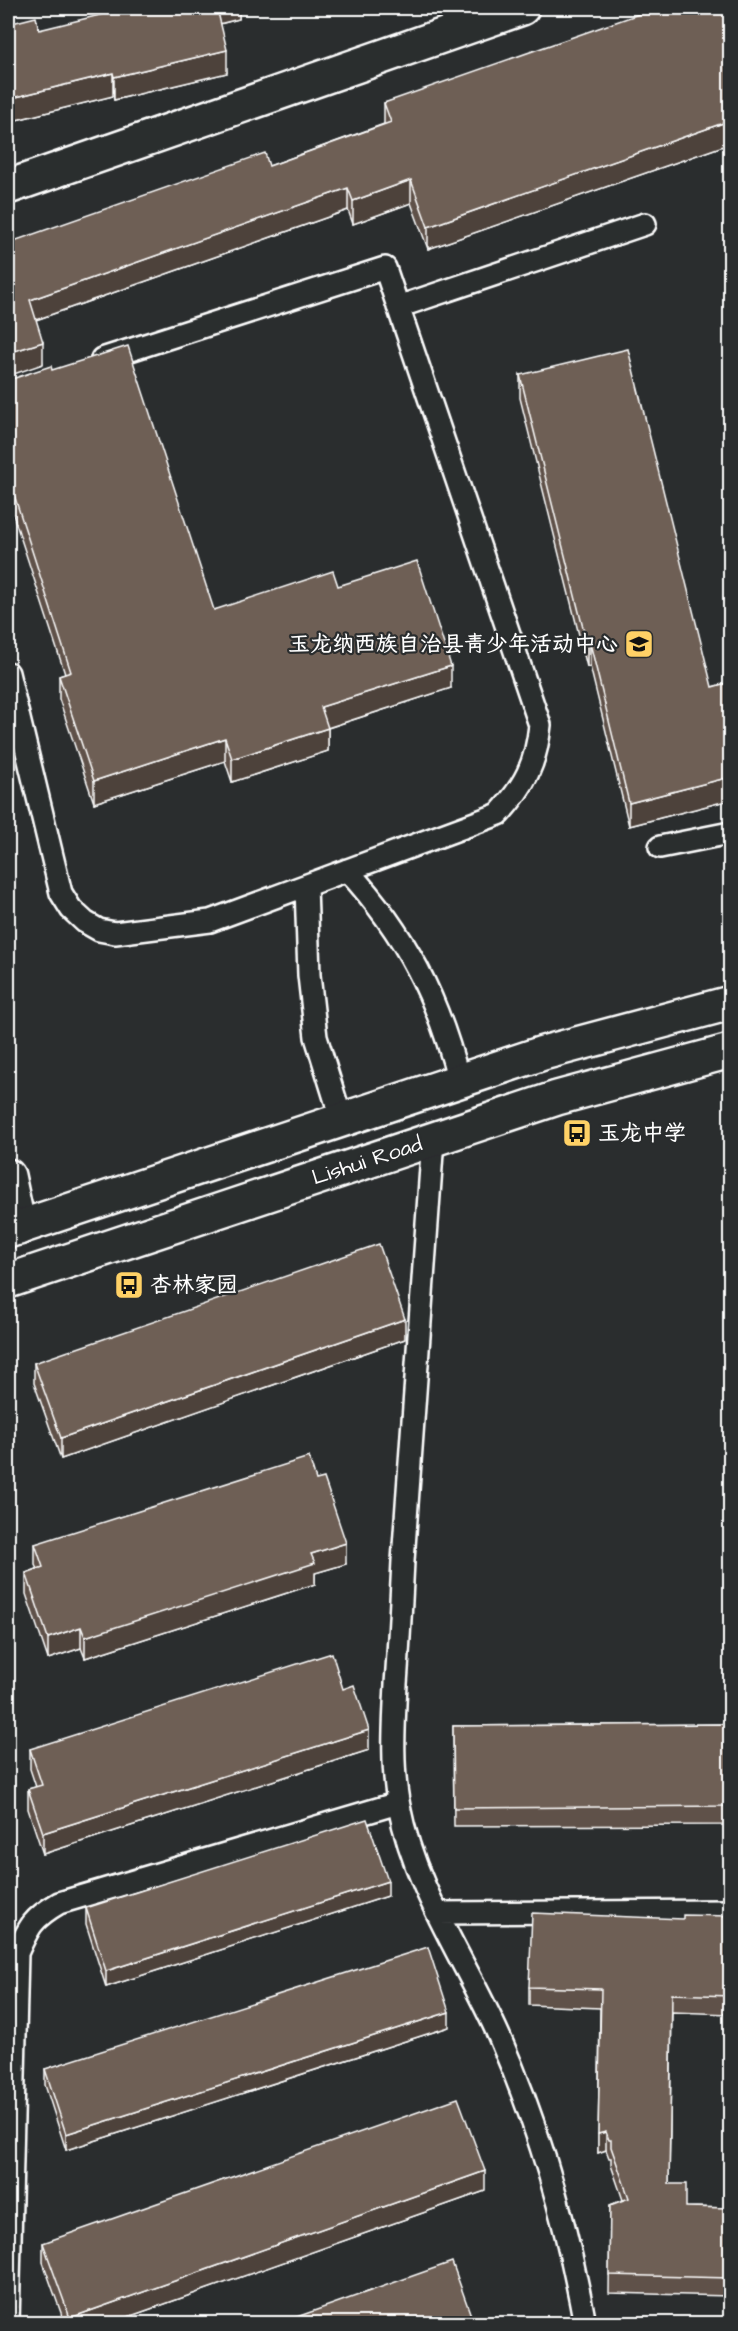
<svg xmlns="http://www.w3.org/2000/svg" width="738" height="2331" font-family="'Architects Daughter','LXGW WenKai TC',sans-serif">
	<rect width="100%" height="100%" fill="#2a2d2e"/>
	<filter id="ink" filterUnits="userSpaceOnUse"><feTurbulence type="fractalNoise" baseFrequency=".0167" numOctaves="2"/><feDisplacementMap in="SourceGraphic" scale="12" xChannelSelector="R" yChannelSelector="G"/><feConvolveMatrix kernelMatrix="1 2 1 2 8 2 1 2 1" color-interpolation-filters="sRGB"/></filter>
	<g filter="url(#ink)">
		<g fill="none" stroke-linecap="round" stroke-linejoin="round">
			<!-- service casing -->
			<g stroke="#fff" stroke-width="26">
				<path id="service" d="M 398,307 L 645,224
					M 8,673 L 61,893 L 71,909 L 85,922 L 99,930 L 115,933 L 210,921 L 499,814 C 525,785 536,764 540,725 L 385,268 L 102,359
					M 660,847 L 730,833
					M 347,870 C 406,934 438,998 459,1081
					M 306,886 L 309,975 L 316,1037 L 342,1121
					M 433,1139 C 423,1280 413,1420 403,1561 C 401,1602 399,1643 396,1684 C 394,1724 391,1767 399,1806 C 415,1890 465,1959 499,2036 C 539,2127 567,2225 585,2324
					M 437,1913 L 730,1911
					M 8,2324 L 17,1953 C 29,1926 33,1918 59,1903 L 398,1803"/>
			</g>
			<!-- minor casing -->
			<g stroke="#fff" stroke-width="38">
				<path id="minor" d="M 8,187 L 522,8
					M 8,1176 L 19,1228"/>
			</g>
			<!-- tertiary casing -->
			<g stroke="#fff" stroke-width="38">
				<path id="tertiary" d="M 8,1231 L 543,1053 L 730,1003
					M 8,1281 L 557,1098 L 730,1051"/>
			</g>
			<!-- service -->
			<use href="#service" stroke="#2a2d2e" stroke-width="21"/>
			<!-- minor -->
			<use href="#minor" stroke="#2a2d2e" stroke-width="33"/>
			<!-- tertiary -->
			<use href="#tertiary" stroke="#2a2d2e" stroke-width="33"/>
		</g>
		<!-- wall -->
		<path fill="#5f5148" stroke="#fff" stroke-width="1.5" d="M 239,8 L 239,19 L 220,24 L 227,73 L 114,100 L 113,96 L 8,122 L 8,24 L 39,30 Z
			M 730,8 L 730,158 L 726,145 L 428,249 L 411,203 L 353,224 L 348,210 L 36,320 L 43,364 L 8,243 L 269,166 L 384,124 L 384,103 Z
			M 52,370 L 214,610 L 338,586 L 451,688 L 328,728 L 328,751 L 232,782 L 225,761 L 94,803 L 59,699 L 59,676 L 65,674 L 8,499 L 8,379 L 12,379 Z
			M 520,375 L 712,687 L 730,682 L 730,800 L 629,826 L 590,666 L 587,667 L 520,398 Z
			M 405,1339 L 61,1459 L 34,1383 L 34,1363 Z
			M 316,1480 L 346,1564 L 315,1573 L 315,1584 L 85,1658 L 81,1648 L 48,1659 L 26,1594 L 26,1573 L 37,1569 L 35,1565 L 35,1544 Z
			M 343,1689 L 369,1750 L 43,1854 L 28,1809 L 28,1789 L 36,1787 L 30,1769 L 30,1749 Z
			M 730,1724 L 730,1825 L 454,1826 L 453,1726 Z
			M 388,1896 L 106,1987 L 86,1924 L 86,1908 Z
			M 730,1916 L 730,2014 L 672,2012 L 669,2184 L 686,2207 L 730,2208 L 730,2296 L 609,2293 L 610,2205 L 623,2200 L 611,2165 L 611,2158 L 609,2158 L 606,2150 L 598,2153 L 600,2008 L 529,2005 L 529,1987 L 683,1919 Z
			M 449,2027 L 66,2150 L 45,2085 L 45,2069 Z
			M 485,2191 L 108,2324 L 65,2324 L 43,2262 L 43,2243 Z"/>
		<!-- shaded-wall -->
		<path fill="#4d423b" stroke="#fff" stroke-width="1.5" d="M 215,8 L 239,8 L 239,19 L 215,25 Z
			M 227,50 L 227,73 L 114,100 L 114,77 Z
			M 113,73 L 113,96 L 8,122 L 8,99 Z
			M 726,122 L 726,145 L 428,249 L 428,227 Z
			M 411,180 L 411,203 L 353,224 L 353,201 Z
			M 348,188 L 348,210 L 30,322 L 30,300 Z
			M 43,342 L 43,364 L 8,376 L 8,353 Z
			M 590,643 L 590,666 L 587,667 L 587,644 Z
			M 451,666 L 451,688 L 321,730 L 321,707 Z
			M 328,728 L 328,751 L 232,782 L 232,759 Z
			M 225,738 L 225,761 L 94,803 L 94,781 Z
			M 730,777 L 730,800 L 629,826 L 629,803 Z
			M 405,1319 L 405,1339 L 61,1459 L 61,1438 Z
			M 346,1543 L 346,1564 L 315,1573 L 315,1584 L 85,1658 L 85,1637 L 311,1554 Z
			M 81,1627 L 81,1648 L 48,1659 L 48,1638 Z
			M 369,1730 L 369,1750 L 43,1854 L 43,1833 Z
			M 388,1881 L 388,1896 L 106,1987 L 106,1971 Z
			M 449,2012 L 449,2027 L 66,2150 L 66,2134 Z
			M 606,2132 L 606,2150 L 598,2153 L 598,2134 Z
			M 485,2171 L 485,2191 L 108,2324 L 70,2324 L 70,2318 Z"/>
		<!-- building -->
		<path fill="#6e5e54" stroke="#fff" stroke-width="1.5" d="M 128,8 L 217,8 L 227,50 L 114,77 L 113,73 L 8,99 L 8,24 L 36,17 L 39,30 Z
			M 656,8 L 730,8 L 730,135 L 726,122 L 428,227 L 411,180 L 353,201 L 348,188 L 30,300 L 43,342 L 8,353 L 8,243 L 265,153 L 269,166 L 391,122 L 384,103 Z
			M 128,346 L 214,610 L 333,571 L 338,586 L 417,561 L 451,666 L 321,707 L 328,728 L 232,759 L 225,738 L 94,781 L 59,676 L 71,672 L 8,476 L 8,379 L 12,379 L 51,366 L 52,370 Z
			M 628,349 L 712,687 L 730,682 L 730,777 L 629,803 L 590,643 L 587,644 L 520,375 Z
			M 379,1244 L 405,1319 L 61,1438 L 34,1363 Z
			M 309,1457 L 316,1480 L 324,1478 L 346,1543 L 311,1554 L 315,1563 L 85,1637 L 81,1627 L 48,1638 L 26,1573 L 43,1567 L 35,1544 Z
			M 332,1653 L 343,1689 L 354,1685 L 369,1730 L 43,1833 L 28,1789 L 42,1785 L 30,1749 Z
			M 730,1724 L 730,1806 L 454,1808 L 453,1726 Z
			M 367,1819 L 388,1881 L 106,1971 L 86,1908 Z
			M 532,1913 L 683,1919 L 683,1915 L 730,1916 L 730,1996 L 672,1994 L 669,2184 L 686,2184 L 686,2207 L 730,2208 L 730,2278 L 609,2275 L 610,2205 L 629,2198 L 611,2147 L 611,2140 L 609,2140 L 606,2132 L 598,2134 L 601,1989 L 529,1987 Z
			M 428,1947 L 449,2012 L 66,2134 L 45,2069 Z
			M 458,2098 L 485,2171 L 70,2318 L 43,2243 Z
			M 452,2262 L 474,2324 L 277,2324 Z"/>
	</g>
	<!-- icons -->
	<defs>
		<g id="school-square" transform="scale(1.5)"><rect x="-9" y="-9" width="18" height="18" rx="4" fill="#ffd166" stroke="#2a2d2e"/><path d="M0-5L7-2L0 1L-7-2ZM-4 1L0 2.5L4 1V4Q0 6-4 4Z" fill="#111"/></g>
		<g id="bus-square" transform="scale(1.5)"><rect x="-9" y="-9" width="18" height="18" rx="4" fill="#ffd166" stroke="#2a2d2e"/><path d="M-5-6H5V4H4V6H2V4H-2V6H-4V4H-5ZM-3.5-4V0h7V-4ZM-3.5 1.2v1.5H-2V1.2ZM2 1.2v1.5H3.5V1.2Z" fill="#111"/></g>
	</defs>
	<g fill-rule="evenodd">
		<use href="#school-square" x="639" y="644"/>
		<use href="#bus-square" x="577" y="1133"/>
		<use href="#bus-square" x="129" y="1285"/>
	</g>
	<g text-anchor="middle" dominant-baseline="central" stroke-width="4.5" stroke-linejoin="round" paint-order="stroke">
		<!-- poi labels -->
		<g font-size="22" font-weight="bold" fill="#fff" stroke="#2a2d2e" text-anchor="start">
			<text x="618" y="644" text-anchor="end">玉龙纳西族自治县青少年活动中心</text>
			<text x="598" y="1133">玉龙中学</text>
			<text x="150" y="1285">杏林家园</text>
		</g>
		<!-- street labels -->
		<g font-size="22" fill="#fff" stroke="#2a2d2e">
			<text transform="translate(367 1161) rotate(-18)">Lishui Road</text>
		</g>
	</g>
	<!-- margin -->
	<rect width="738" height="2331" fill="none" stroke="#2a2d2e" stroke-width="30"/>
	<rect x="15" y="15" width="708" height="2301" fill="none" stroke="#fff" stroke-width="2" filter="url(#ink)"/>
</svg>
